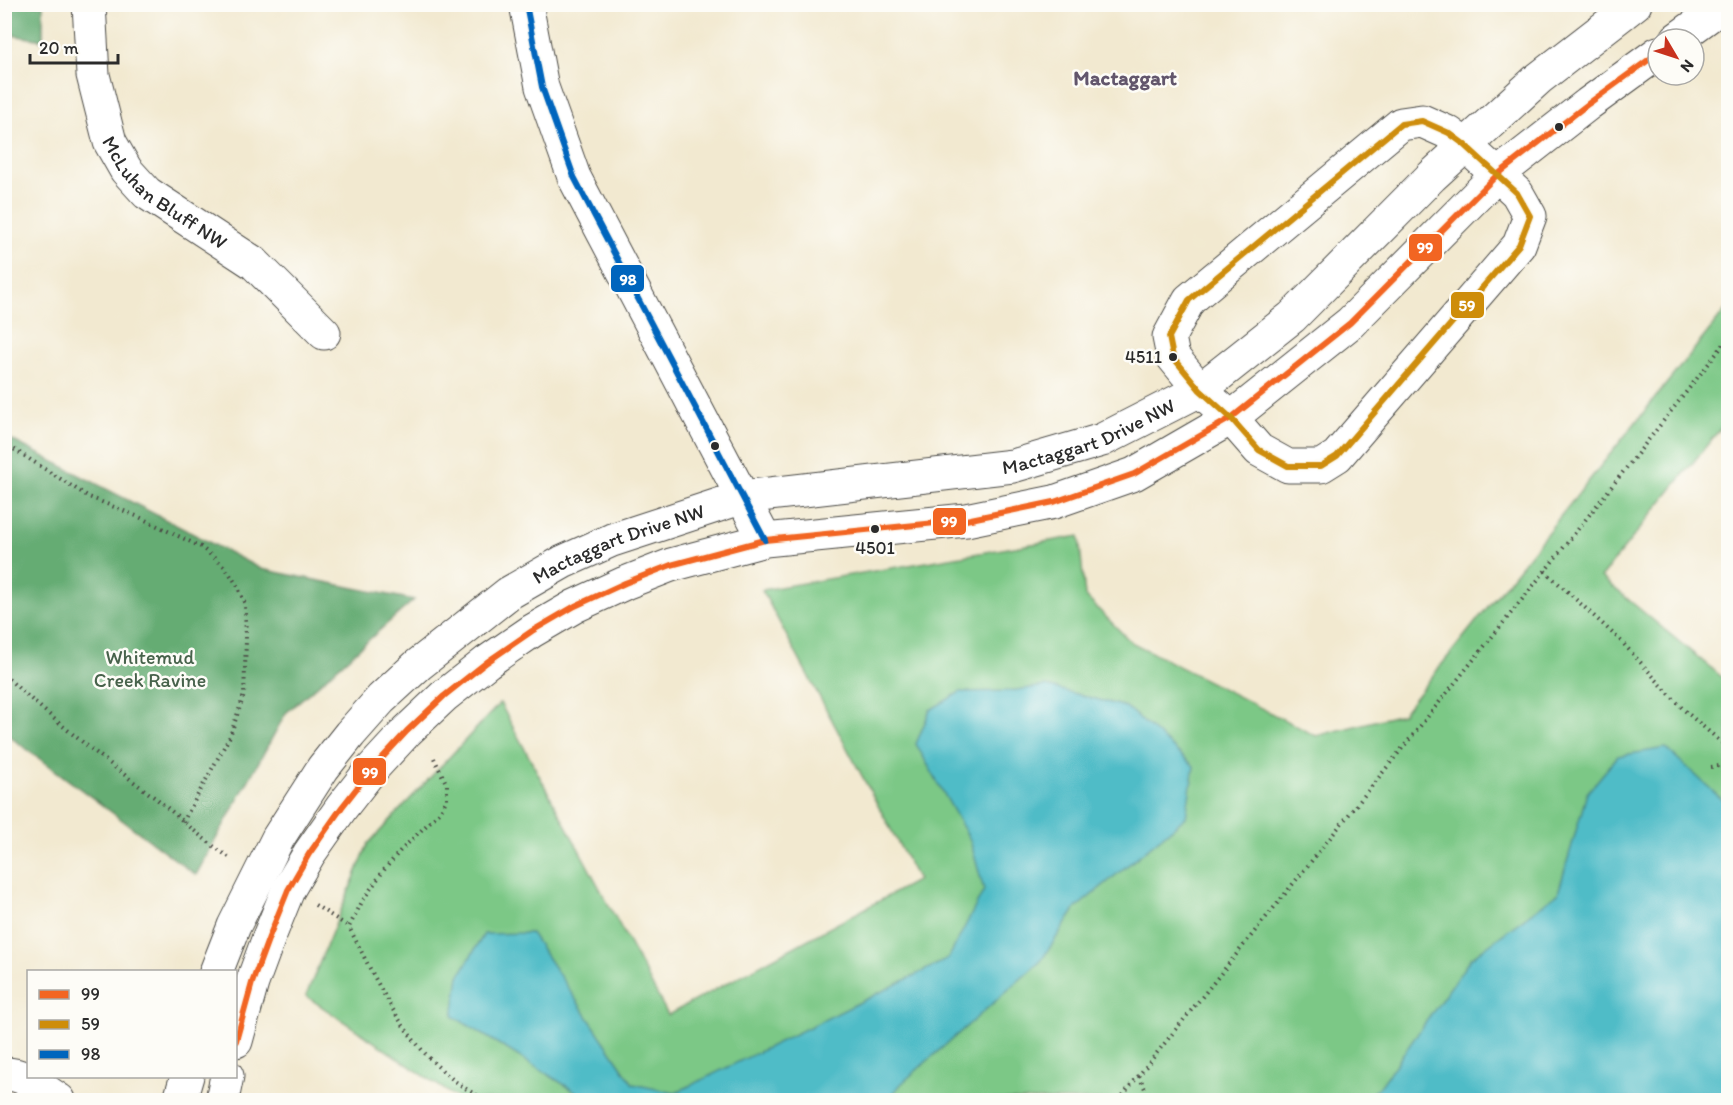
<svg xmlns="http://www.w3.org/2000/svg" width="1733" height="1105" font-family="Itim,sans-serif">
	<rect width="100%" height="100%" fill="#fdfcf7"/>
	<filter id="ink" filterUnits="userSpaceOnUse"><feTurbulence type="fractalNoise" baseFrequency=".0167" numOctaves="2"/><feDisplacementMap in="SourceGraphic" scale="12" xChannelSelector="R" yChannelSelector="G"/><feConvolveMatrix kernelMatrix="1 2 1 2 8 2 1 2 1" color-interpolation-filters="sRGB"/></filter>
	<filter id="wash" filterUnits="userSpaceOnUse"><feTurbulence type="fractalNoise" baseFrequency=".008" numOctaves="4" result="noise"/><feDisplacementMap in="SourceGraphic" scale="24" xChannelSelector="R" yChannelSelector="G"/><feGaussianBlur stdDeviation="1.35" result="paint"/><feColorMatrix in="noise" values="0 0 0 0 0 0 0 0 0 0 0 0 0 0 0 0 0 1.4 0 .05"/><feComposite in="paint" operator="in"/></filter>
	<g filter="url(#wash)">
		<rect width="100%" height="100%" fill="#f2e9d0"/>
		<!-- green -->
		<path fill="#7cc886" stroke="#547a58" stroke-width="1.5" d="M 1728,307 L 1728,419 L 1601,577 L 1728,682 L 1728,1100 L 460,1100 L 306,996 L 368,844 L 500,703 L 668,1015 L 918,880 L 762,590 L 1079,536 L 1085,596 L 1131,642 L 1316,736 L 1402,714 Z"/>
		<!-- forest -->
		<path fill="#65ac73" stroke="#486c4f" stroke-width="1.5" d="M 5,4 L 43,5 L 43,40 L 5,34 Z
			M 4,436 L 261,569 L 414,600 L 286,713 L 196,875 L 5,733 Z"/>
		<!-- water -->
		<path fill="#4fbcc7" stroke="#3d7479" stroke-width="1.5" d="M 1046,686 L 1126,707 L 1194,766 L 1186,817 L 1076,908 L 1041,961 L 901,1084 L 888,1100 L 589,1100 L 453,1016 L 459,976 L 484,934 L 531,933 L 633,1084 L 675,1093 L 948,959 L 984,890 L 970,840 L 916,744 L 930,710 L 960,692 L 1009,691 Z
			M 1666,748 L 1728,805 L 1728,1100 L 1364,1100 L 1382,1084 L 1471,958 L 1558,893 L 1587,793 L 1618,756 Z"/>
	</g>
	<g filter="url(#ink)">
		<g fill="none" stroke-linecap="round" stroke-linejoin="round">
			<!-- street casing -->
			<g stroke="#494844" stroke-width="35">
				<g id="street">
					<path id="s1" d="M 89,4 L 93,75 L 110,142 L 126,170 L 147,193 L 254,263 L 324,333"/>
					<path d="M 526,4 L 542,87 L 574,177 L 765,540"/>
					<path d="M 1422,121 L 1449,133 L 1465,145 L 1517,193 L 1530,216 L 1519,245 L 1337,456 L 1321,466 L 1288,466 L 1259,450 L 1231,418 L 1200,390 L 1173,357 L 1169,337 L 1189,300 L 1401,124 Z"/>
					<path d="M 4,1074 C 25,1073 43,1090 59,1100"/>
				</g>
			</g>
			<!-- secondary casing -->
			<g stroke="#494844" stroke-width="35">
				<g id="secondary">
					<path d="M 1677,39 L 1725,4"/>
					<path id="s2" d="M 216,972 L 234,926 L 278,838 L 323,768 L 350,734 L 381,699 L 418,665 L 509,593 L 563,562 L 612,540 L 743,497 L 1013,466 L 1102,440 L 1200,390 L 1292,317 L 1432,176 L 1538,79 L 1635,4"/>
					<path d="M 236,1041 L 252,983 L 269,937 L 288,890 L 309,854 L 342,807 L 371,770 L 407,731 L 444,696 L 487,662 L 532,631 L 575,606 L 625,583 L 671,565 L 765,540 L 966,520 L 1054,502 L 1134,474 L 1231,418 L 1350,323 L 1497,175 L 1588,104 L 1658,53"/>
					<path d="M 180,1100 L 187,1076"/>
					<path d="M 222,1100 L 227,1076"/>
				</g>
			</g>
			<!-- path -->
			<path stroke="#494844" stroke-width="4" stroke-dasharray="1.5 4.5" stroke-linecap="butt" d="M 4,443 L 89,497 L 139,517 L 201,547 L 225,567 L 237,585 L 245,604 L 246,641 L 244,695 L 230,736 L 183,822
				M 1545,571 L 1620,640 L 1684,710 L 1728,748
				M 4,675 C 51,718 99,756 150,794 C 178,815 202,840 232,859
				M 434,758 L 447,785 L 447,799 L 440,812 L 400,851 L 384,870 L 363,900 L 349,927 C 383,994 414,1065 486,1100
				M 1711,767 L 1728,765
				M 315,905 L 349,927
				M 1139,1076 L 1146,1091 L 1146,1100
				M 1119,1100 L 1545,571 L 1728,339"/>
			<!-- street -->
			<use href="#street" stroke="#fff" stroke-width="33"/>
			<!-- secondary -->
			<use href="#secondary" stroke="#fff" stroke-width="33"/>
			<!-- bus-1 casing -->
			<g stroke="#fdfcf7" stroke-width="10">
				<path id="bus-1" d="M 236,1041 L 252,983 L 269,937 L 288,890 L 309,854 L 342,807 L 371,770 L 407,731 L 444,696 L 487,662 L 532,631 L 575,606 L 625,583 L 671,565 L 765,540 L 966,520 L 1054,502 L 1134,474 L 1231,418 L 1350,323 L 1497,175 L 1588,104 L 1658,53"/>
			</g>
			<!-- bus-2 casing -->
			<g stroke="#fdfcf7" stroke-width="10">
				<path id="bus-2" d="M 1422,121 L 1449,133 L 1465,145 L 1517,193 L 1530,216 L 1519,245 L 1337,456 L 1321,466 L 1288,466 L 1259,450 L 1231,418 L 1200,390 L 1173,357 L 1169,337 L 1189,300 L 1401,124 Z"/>
			</g>
			<!-- bus-3 casing -->
			<g stroke="#fdfcf7" stroke-width="10">
				<path id="bus-3" d="M 526,4 L 542,87 L 574,177 L 765,540"/>
			</g>
			<!-- bus-1 -->
			<use href="#bus-1" stroke="#f26522" stroke-width="6"/>
			<!-- bus-2 -->
			<use href="#bus-2" stroke="#ce8d09" stroke-width="6"/>
			<!-- bus-3 -->
			<use href="#bus-3" stroke="#0065bd" stroke-width="6"/>
		</g>
	</g>
	<!-- markers -->
	<g fill="#2b2b2b" stroke="#fdfcf7" stroke-width="2">
		<circle cx="1559" cy="127" r="5"/>
		<circle cx="1173" cy="357" r="5"/>
		<circle cx="715" cy="446" r="5"/>
		<circle cx="875" cy="529" r="5"/>
	</g>
	<g text-anchor="middle" dominant-baseline="central" stroke-width="5" stroke-linejoin="round" paint-order="stroke">
		<!-- bus labels -->
		<g font-size="18" fill="#2b2b2b" stroke="#fdfcf7" text-anchor="end">
			<text x="1162" y="357">4511</text>
			<text x="875" y="548" text-anchor="middle">4501</text>
		</g>
		<!-- street labels -->
		<g font-size="20" fill="#2b2b2b" stroke="#fdfcf7">
			<text stroke="none"><textPath href="#s1" startOffset="216">McLuhan Bluff NW</textPath></text>
			<text stroke="none"><textPath href="#s2" startOffset="1094">Mactaggart Drive NW</textPath></text>
			<text stroke="none"><textPath href="#s2" startOffset="608">Mactaggart Drive NW</textPath></text>
		</g>
		<!-- park labels -->
		<g font-size="20" fill="#47624b" stroke="#fdfcf7">
			<text x="150" y="657">Whitemud<tspan x="150" dy="23">Creek Ravine</tspan></text>
		</g>
		<!-- neighbourhood labels -->
		<g font-size="21" font-weight="bold" fill="#62566c" stroke="#fdfcf7">
			<text x="1125" y="77">Mactaggart</text>
		</g>
	</g>
	<g stroke="#fdfcf7" stroke-width="2">
		<rect x="1408" y="233" width="35" height="29" rx="6" fill="#f26522"/>
		<rect x="610" y="264" width="35" height="29" rx="6" fill="#0065bd"/>
		<rect x="1450" y="291" width="35" height="28" rx="6" fill="#ce8d09"/>
		<rect x="932" y="507" width="35" height="29" rx="6" fill="#f26522"/>
		<rect x="352" y="757" width="35" height="29" rx="6" fill="#f26522"/>
	</g>
	<g font-size="16" text-anchor="middle" font-weight="bold" fill="#fff">
		<text x="1425" y="253">99</text>
		<text x="628" y="285">98</text>
		<text x="1467" y="311">59</text>
		<text x="949" y="527">99</text>
		<text x="370" y="778">99</text>
	</g>
	<!-- margin -->
	<rect width="1733" height="1105" fill="none" stroke="#fdfcf7" stroke-width="24"/>
	<!-- legend -->
	<rect x="27" y="970" width="210" height="108" fill="#fdfcf7" stroke="#a9a8a5" stroke-width="1.5"/>
	<rect x="39" y="990" width="30" height="9" fill="#f26522" stroke="#a9a8a5" stroke-width="1.5"/>
	<text x="81" y="1000" font-size="18" fill="#2b2b2b">99</text>
	<rect x="39" y="1020" width="30" height="9" fill="#ce8d09" stroke="#a9a8a5" stroke-width="1.5"/>
	<text x="81" y="1030" font-size="18" fill="#2b2b2b">59</text>
	<rect x="39" y="1050" width="30" height="9" fill="#0065bd" stroke="#a9a8a5" stroke-width="1.5"/>
	<text x="81" y="1060" font-size="18" fill="#2b2b2b">98</text>
	<!-- north arrow -->
	<g transform="translate(1676 57) rotate(129)"><circle r="28" fill="#fdfcf7" stroke="#a9a8a5" stroke-width="1.5"/>
	<path d="M0-4.5L10 22L0 15L-10 22Z" fill="#c8321e"/>
	<text y="-9" font-size="16" font-weight="bold" text-anchor="middle" fill="#2b2b2b">N</text>
	</g>
	<!-- scale -->
	<path d="M30 54v9h88v-9" fill="none" stroke="#2b2b2b" stroke-width="3"/>
	<text x="39" y="54" font-size="18" fill="#2b2b2b" stroke="#fdfcf7" stroke-width="4.5" paint-order="stroke">20 m</text>
</svg>
